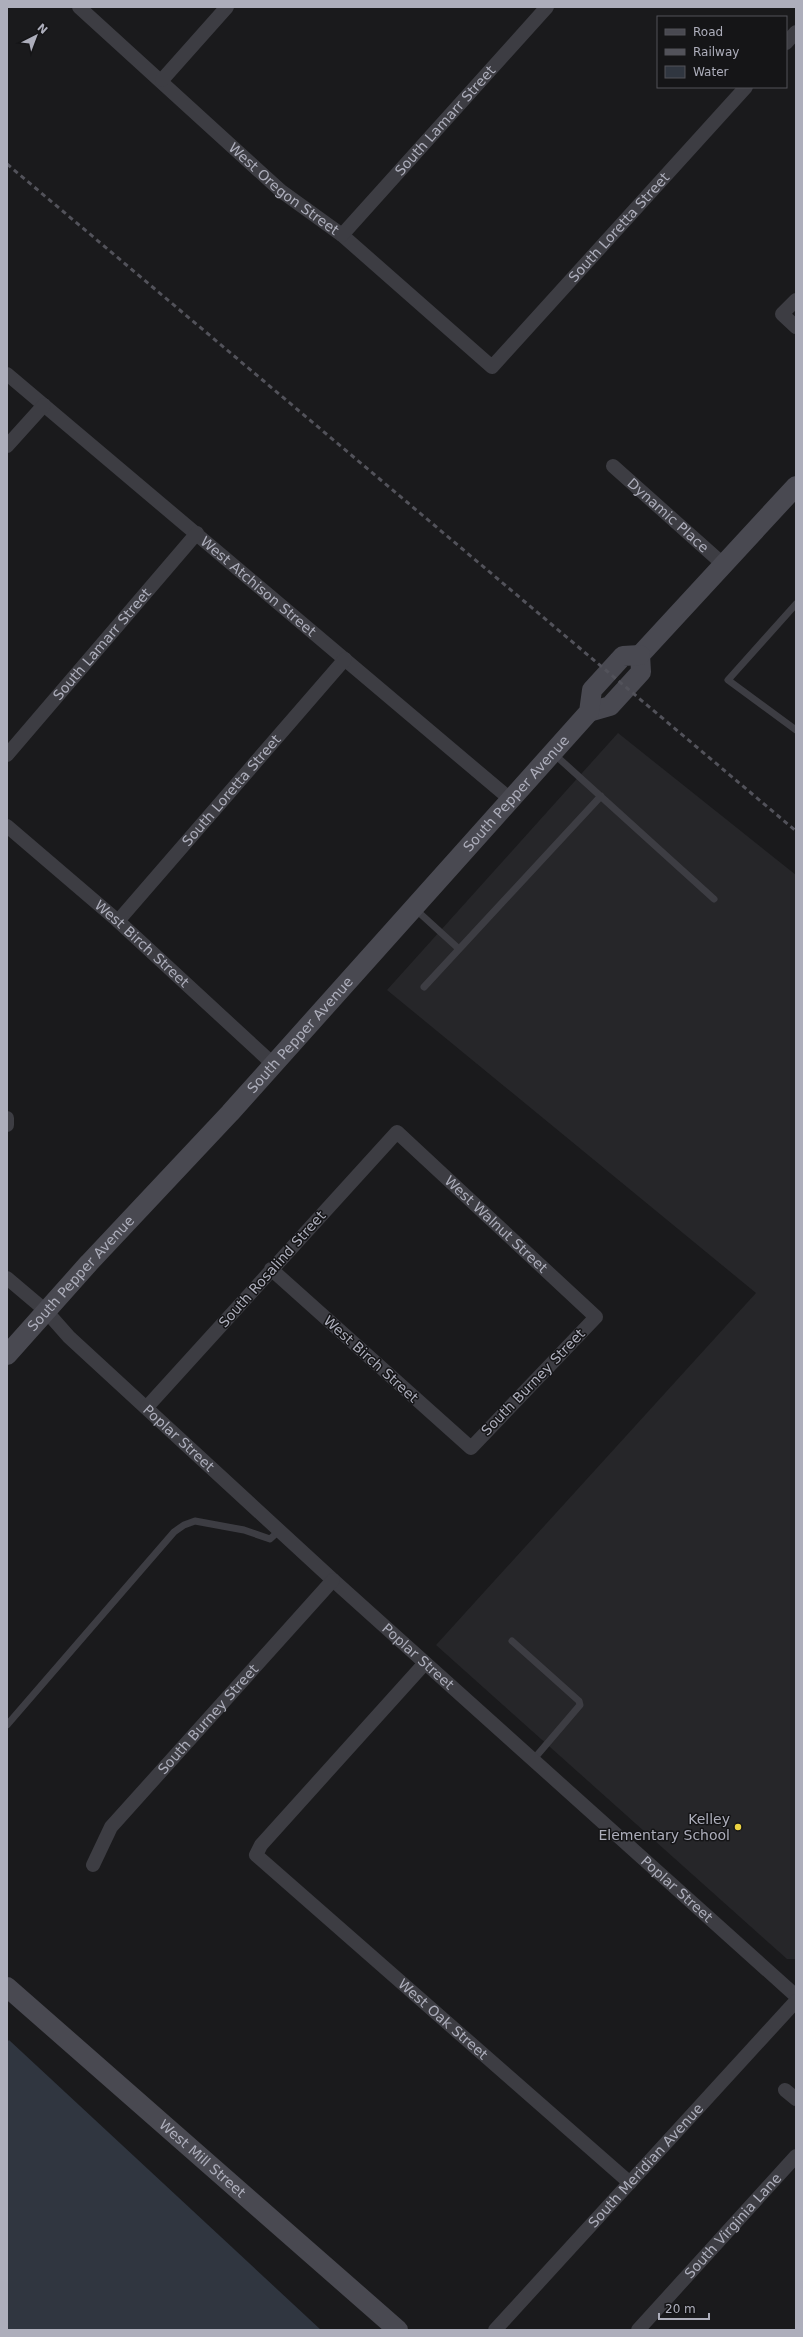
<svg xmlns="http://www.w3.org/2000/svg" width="803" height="2337" font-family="'DejaVu Sans',sans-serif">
	<rect width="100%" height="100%" fill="#1a1a1c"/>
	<!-- built -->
	<path fill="#262629" d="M 618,733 L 796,875 L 796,1959 L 787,1959 L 436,1645 L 756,1293 L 387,990 Z"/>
	<!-- water -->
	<path fill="#303640" d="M 9,2040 L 321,2330 L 7,2330 L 7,2042 Z"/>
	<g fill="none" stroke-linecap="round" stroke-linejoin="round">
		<!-- lane -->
		<path stroke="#3d3d43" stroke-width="7" d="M 796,604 L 728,680 L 796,730
			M 554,754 L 714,899
			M 414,908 L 459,949
			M 424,987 L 601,796
			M 512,1641 L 579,1701 L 580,1705 L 533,1760
			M 7,1725 L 174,1532 L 184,1525 L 195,1521 L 244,1530 L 270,1539 L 280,1530"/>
		<!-- street -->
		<g stroke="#3d3d43" stroke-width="14">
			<path id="s1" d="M 79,7 L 281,191 L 342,235 L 492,367 L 746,87"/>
			<path d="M 786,43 L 796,32"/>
			<path d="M 162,80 L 227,7"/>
			<path id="s2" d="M 342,235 L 547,7"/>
			<path d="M 796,300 L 782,314 L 796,327"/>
			<path id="s3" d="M 7,374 L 510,799"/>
			<path d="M 7,446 L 44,405"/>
			<path id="s4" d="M 613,466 L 724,565"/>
			<path id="s5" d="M 7,755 L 197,533"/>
			<path id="s6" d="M 7,826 L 118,921 L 273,1064"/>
			<path id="s7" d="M 118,921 L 345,659"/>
			<path d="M 7,1118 L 7,1125"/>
			<path id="s8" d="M 7,1278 L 46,1311 L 69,1337 L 333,1580 L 796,1996"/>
			<path id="s9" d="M 147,1407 L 397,1132 L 596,1317 L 471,1448 L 271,1269"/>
			<path id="s10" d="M 425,1663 L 261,1845 L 256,1855 L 630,2183"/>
			<path id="s11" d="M 93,1865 L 111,1827 L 333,1580"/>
			<path d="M 785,2090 L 796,2099"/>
			<path id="s12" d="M 495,2330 L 796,2001"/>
			<path id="s13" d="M 638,2330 L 796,2156"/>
		</g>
		<!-- secondary -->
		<g stroke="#494951" stroke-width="20">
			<path d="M 589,712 L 610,706 L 641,672 L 640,655 L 796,486"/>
			<path id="s14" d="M 7,1355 L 89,1263 L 230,1113 L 589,712 L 592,690 L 623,656 L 640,655"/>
			<path id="s15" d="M 7,1987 L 398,2330"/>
		</g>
		<!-- rail -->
		<path stroke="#52525a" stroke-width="3" stroke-dasharray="5 4" stroke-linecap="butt" d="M 7,164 L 796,831"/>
	</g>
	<!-- markers -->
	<circle fill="#ecd342" stroke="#151517" stroke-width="1.5" cx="738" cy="1827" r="4"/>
	<g text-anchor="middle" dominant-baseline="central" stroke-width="3" stroke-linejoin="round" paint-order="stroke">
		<!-- street labels -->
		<g font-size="14" fill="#adaebb" stroke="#151517">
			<text stroke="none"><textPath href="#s2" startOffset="154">South Lamarr Street</textPath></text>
			<text stroke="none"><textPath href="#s1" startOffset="274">West Oregon Street</textPath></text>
			<text stroke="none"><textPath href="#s1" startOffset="737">South Loretta Street</textPath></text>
			<text stroke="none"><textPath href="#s4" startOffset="74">Dynamic Place</textPath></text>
			<text stroke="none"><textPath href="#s3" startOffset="329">West Atchison Street</textPath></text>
			<text stroke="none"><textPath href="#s5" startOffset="146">South Lamarr Street</textPath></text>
			<text stroke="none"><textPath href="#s7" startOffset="173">South Loretta Street</textPath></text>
			<text stroke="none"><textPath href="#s14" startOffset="758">South Pepper Avenue</textPath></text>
			<text stroke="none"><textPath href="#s6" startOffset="179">West Birch Street</textPath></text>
			<text stroke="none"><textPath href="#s14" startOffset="434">South Pepper Avenue</textPath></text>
			<text stroke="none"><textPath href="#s9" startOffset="507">West Walnut Street</textPath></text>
			<text transform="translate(272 1269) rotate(-48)">South Rosalind Street</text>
			<text stroke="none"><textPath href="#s14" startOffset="110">South Pepper Avenue</textPath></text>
			<text transform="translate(371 1359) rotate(42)">West Birch Street</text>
			<text transform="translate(533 1382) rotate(-46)">South Burney Street</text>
			<text stroke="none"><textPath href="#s8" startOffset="235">Poplar Street</textPath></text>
			<text stroke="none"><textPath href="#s8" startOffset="559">Poplar Street</textPath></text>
			<text stroke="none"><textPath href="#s11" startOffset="187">South Burney Street</textPath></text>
			<text stroke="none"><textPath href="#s8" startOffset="907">Poplar Street</textPath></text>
			<text stroke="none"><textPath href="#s10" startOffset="505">West Oak Street</textPath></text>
			<text stroke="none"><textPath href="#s15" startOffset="260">West Mill Street</textPath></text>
			<text stroke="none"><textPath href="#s12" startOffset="223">South Meridian Avenue</textPath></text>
			<text stroke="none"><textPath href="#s13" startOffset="141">South Virginia Lane</textPath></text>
		</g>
		<!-- poi labels -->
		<g font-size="14" fill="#adaebb" stroke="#151517" text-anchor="end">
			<text x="730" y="1819">Kelley<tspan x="730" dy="16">Elementary School</tspan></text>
		</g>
	</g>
	<!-- border -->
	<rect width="803" height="2337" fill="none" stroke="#adaebb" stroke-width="16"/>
	<!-- legend -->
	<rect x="657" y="16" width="130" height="72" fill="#151517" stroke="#525259"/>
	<rect x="665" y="29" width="20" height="6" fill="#494951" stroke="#525259"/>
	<text x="693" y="36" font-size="12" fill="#adaebb">Road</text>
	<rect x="665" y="49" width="20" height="6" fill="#52525a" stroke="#525259"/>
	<text x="693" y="56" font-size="12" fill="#adaebb">Railway</text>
	<rect x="665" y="66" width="20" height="12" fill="#303640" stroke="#525259"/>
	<text x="693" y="76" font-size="12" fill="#adaebb">Water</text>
	<!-- north arrow -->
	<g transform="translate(36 36) rotate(42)" stroke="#151517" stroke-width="3" paint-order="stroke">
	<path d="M0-3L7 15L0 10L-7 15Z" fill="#adaebb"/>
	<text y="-6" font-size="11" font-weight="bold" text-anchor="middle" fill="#adaebb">N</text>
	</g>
	<!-- scale -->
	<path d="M659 2313v6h50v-6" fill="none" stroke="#adaebb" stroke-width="2"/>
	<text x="665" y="2313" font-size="12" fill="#adaebb" stroke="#151517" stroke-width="3" paint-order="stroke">20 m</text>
</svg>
